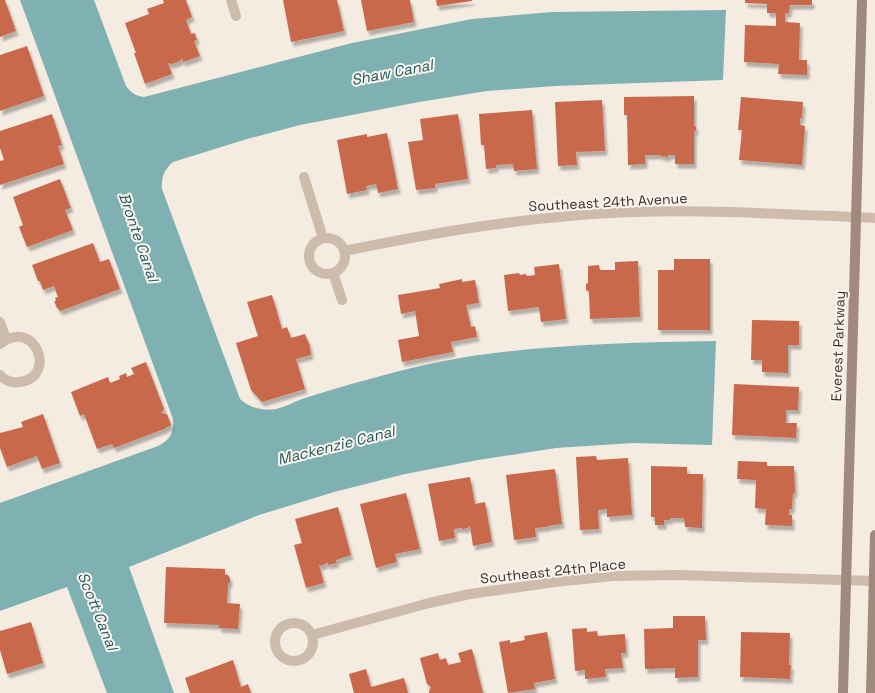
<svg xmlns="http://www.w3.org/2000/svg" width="875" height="693" font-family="'Space Grotesk',sans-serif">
	<defs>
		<filter id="shadow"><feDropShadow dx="2.5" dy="4.5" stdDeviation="1" flood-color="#0004"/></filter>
	</defs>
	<rect width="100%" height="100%" fill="#f4ebe1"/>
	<!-- water -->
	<path fill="#7fb0b2" d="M 20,0 L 94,0 L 126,86 C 131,93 136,96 144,97 L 352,43 L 472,19 L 552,12 L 726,10 L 723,80 L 555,86 L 487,91 L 419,102 L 300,125 L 247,139 L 173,162 C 164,170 161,177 162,189 L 240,399 C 250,408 263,411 276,409 C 285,407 294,402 302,399 C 323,392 344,386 366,380 C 405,369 446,359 487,354 C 563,344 640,342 716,341 L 712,445 L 632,443 L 556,448 L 478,460 L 405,474 L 334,492 L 259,515 L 129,567 L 174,693 L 107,693 L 67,587 L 0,611 L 0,503 L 158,446 C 170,440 174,433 173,419 Z"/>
	<!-- building -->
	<path fill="#c8694b" filter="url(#shadow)" d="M 0,0 L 5,0 L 16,31 L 0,37 Z
		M 163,0 L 186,0 L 192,17 L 186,20 L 191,34 L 195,33 L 197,40 L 194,41 L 200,56 L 183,62 L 182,58 L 180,61 L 172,64 L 168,63 L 172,74 L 145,84 L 134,53 L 136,53 L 125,23 L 149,14 L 147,9 L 164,3 Z
		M 283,0 L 337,0 L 344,31 L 291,42 Z
		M 361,0 L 410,0 L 414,22 L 367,31 Z
		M 436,0 L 472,0 L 472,1 L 437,6 Z
		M 745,0 L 812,0 L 812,5 L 790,5 L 789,13 L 785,13 L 785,22 L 800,23 L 799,60 L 807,60 L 807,75 L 778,74 L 779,64 L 744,62 L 745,25 L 776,26 L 776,13 L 767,13 L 767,4 L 745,3 Z
		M 27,46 L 44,96 L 0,111 L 0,55 Z
		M 694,96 L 694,125 L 696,127 L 696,130 L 694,132 L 694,164 L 675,164 L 675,155 L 668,155 L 668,157 L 660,156 L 661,155 L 645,155 L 645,164 L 628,165 L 627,115 L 624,115 L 624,97 Z
		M 741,97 L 803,102 L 802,118 L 800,118 L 800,125 L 805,126 L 802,165 L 739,160 L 742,130 L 738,130 Z
		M 602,100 L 605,151 L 576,152 L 577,165 L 558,166 L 555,102 Z
		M 532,110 L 537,169 L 514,171 L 513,164 L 496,165 L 496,168 L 486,169 L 484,145 L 481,145 L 479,114 Z
		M 52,114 L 62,145 L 58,146 L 64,164 L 0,185 L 0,161 L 4,160 L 0,148 L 0,131 Z
		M 458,114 L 468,179 L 435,184 L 435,188 L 416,190 L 408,142 L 423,140 L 420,119 Z
		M 387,133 L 398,189 L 378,193 L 376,184 L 366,186 L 367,190 L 347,194 L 337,140 L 367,134 L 367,137 Z
		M 60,179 L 71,208 L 65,210 L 73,230 L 27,247 L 19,227 L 23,225 L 13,197 Z
		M 93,243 L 100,262 L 109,259 L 120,289 L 60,311 L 58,308 L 57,308 L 54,301 L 56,301 L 55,298 L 58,297 L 54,286 L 43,290 L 40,281 L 38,281 L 32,265 Z
		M 674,259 L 710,259 L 710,330 L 658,330 L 658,270 L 674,270 Z
		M 638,261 L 640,317 L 590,319 L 589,292 L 586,290 L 586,284 L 588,283 L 588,266 L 599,265 L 600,270 L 615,270 L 615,262 Z
		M 559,264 L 566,319 L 541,322 L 539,307 L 508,311 L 504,275 L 519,273 L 520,275 L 526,274 L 527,276 L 535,275 L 534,267 Z
		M 462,279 L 462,282 L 475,280 L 479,303 L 466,305 L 471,327 L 475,326 L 477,337 L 451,342 L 453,352 L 402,362 L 398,340 L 419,336 L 415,311 L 401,314 L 398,295 L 440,288 L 439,284 Z
		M 272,295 L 282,329 L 287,327 L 291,338 L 305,334 L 310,346 L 311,355 L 296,359 L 305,389 L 262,402 L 251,390 L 236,343 L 258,336 L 247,302 Z
		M 752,320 L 799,321 L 799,345 L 788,345 L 788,373 L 762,372 L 762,360 L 751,360 Z
		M 146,362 L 164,409 L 161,413 L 167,414 L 171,425 L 164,429 L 114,448 L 112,444 L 97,449 L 84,414 L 80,416 L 71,392 L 108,377 L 110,383 L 120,379 L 119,376 L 126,373 L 127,377 L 134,374 L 131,368 Z
		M 734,384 L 799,387 L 798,410 L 786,410 L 786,423 L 797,423 L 796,438 L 732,435 Z
		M 43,414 L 60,463 L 42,469 L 37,456 L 7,467 L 0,448 L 0,433 L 23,427 L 21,422 Z
		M 596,456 L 597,460 L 628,458 L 632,515 L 607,517 L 607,509 L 598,510 L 599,529 L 580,530 L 576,457 Z
		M 738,461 L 767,462 L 767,466 L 794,466 L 795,493 L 793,493 L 792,509 L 789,509 L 789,515 L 792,515 L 792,526 L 765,525 L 766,509 L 755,508 L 756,480 L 737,479 Z
		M 651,466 L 687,467 L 687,474 L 703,474 L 702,528 L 685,527 L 684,518 L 670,518 L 670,520 L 664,520 L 664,525 L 655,525 L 655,517 L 651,517 Z
		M 555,469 L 562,524 L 548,526 L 547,527 L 535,528 L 536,537 L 514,540 L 506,475 Z
		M 470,477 L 475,504 L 485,502 L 492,542 L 473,546 L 470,526 L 468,528 L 463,529 L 461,528 L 454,529 L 455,538 L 439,541 L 428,484 Z
		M 406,493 L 420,549 L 395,554 L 397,562 L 376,568 L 360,504 Z
		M 338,507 L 351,555 L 336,560 L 337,563 L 328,565 L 327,562 L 325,564 L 321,566 L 319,564 L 324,583 L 306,588 L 294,545 L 302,543 L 295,519 Z
		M 166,567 L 225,569 L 225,575 L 228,575 L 230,578 L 230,582 L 228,584 L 227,603 L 240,604 L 238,629 L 219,628 L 219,625 L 164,623 Z
		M 673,616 L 705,616 L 706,640 L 698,640 L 698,677 L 675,678 L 675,668 L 645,669 L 644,629 L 673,628 Z
		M 31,622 L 43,663 L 7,674 L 0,650 L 0,631 Z
		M 587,628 L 587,632 L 597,631 L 598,636 L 625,634 L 626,653 L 621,653 L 623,668 L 605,669 L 606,677 L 585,679 L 585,670 L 575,671 L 572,629 Z
		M 547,632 L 555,679 L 534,683 L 535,689 L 508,693 L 499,642 L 510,640 L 510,643 L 525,640 L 524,636 Z
		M 741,632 L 790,633 L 789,665 L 791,665 L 790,679 L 740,677 Z
		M 472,649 L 483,693 L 429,693 L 429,691 L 431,687 L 427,684 L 420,658 L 438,653 L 440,660 L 446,658 L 448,665 L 461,662 L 458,653 Z
		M 233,660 L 241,687 L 248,684 L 251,693 L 190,693 L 185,678 Z
		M 366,669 L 371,687 L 404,678 L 408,693 L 354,693 L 349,674 Z"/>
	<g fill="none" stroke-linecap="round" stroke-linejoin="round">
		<!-- street -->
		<path stroke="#cdbbac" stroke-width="10" d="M 231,0 L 236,16
			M 304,177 L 323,238
			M309 256a18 18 0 1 1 36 0a18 18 0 1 1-36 0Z
			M 344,251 C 423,235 501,221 581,215 C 679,207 777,214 875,218
			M 333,273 L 342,300
			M 0,322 L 6,339
			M 0,344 C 35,316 58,377 20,382 C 13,383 5,381 0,375
			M275 642a19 19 0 1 1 38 0a19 19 0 1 1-38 0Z
			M 312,635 L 429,603 L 470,594 L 555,582 L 613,576 L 677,575 L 874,581"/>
		<!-- secondary -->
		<path stroke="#a18a7d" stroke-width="10" d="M 843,693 L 862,0
			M 871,693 L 875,535"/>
	</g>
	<g text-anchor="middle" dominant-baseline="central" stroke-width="4" stroke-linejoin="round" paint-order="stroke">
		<!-- street labels -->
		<g font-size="14" fill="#3b302b" stroke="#fbf5ee">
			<text transform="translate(608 202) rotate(-3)">Southeast 24th Avenue</text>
			<text transform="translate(838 346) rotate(-88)">Everest Parkway</text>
			<text transform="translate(553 571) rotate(-6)">Southeast 24th Place</text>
		</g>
		<!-- water labels -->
		<g font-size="15" font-style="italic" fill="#1f5a5e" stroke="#fbf5ee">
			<text transform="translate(392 72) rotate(-11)">Shaw Canal</text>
			<text transform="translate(139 237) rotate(71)">Bronte Canal</text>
			<text transform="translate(336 445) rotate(-14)">Mackenzie Canal</text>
			<text transform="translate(98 611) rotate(68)">Scott Canal</text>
		</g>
	</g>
</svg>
